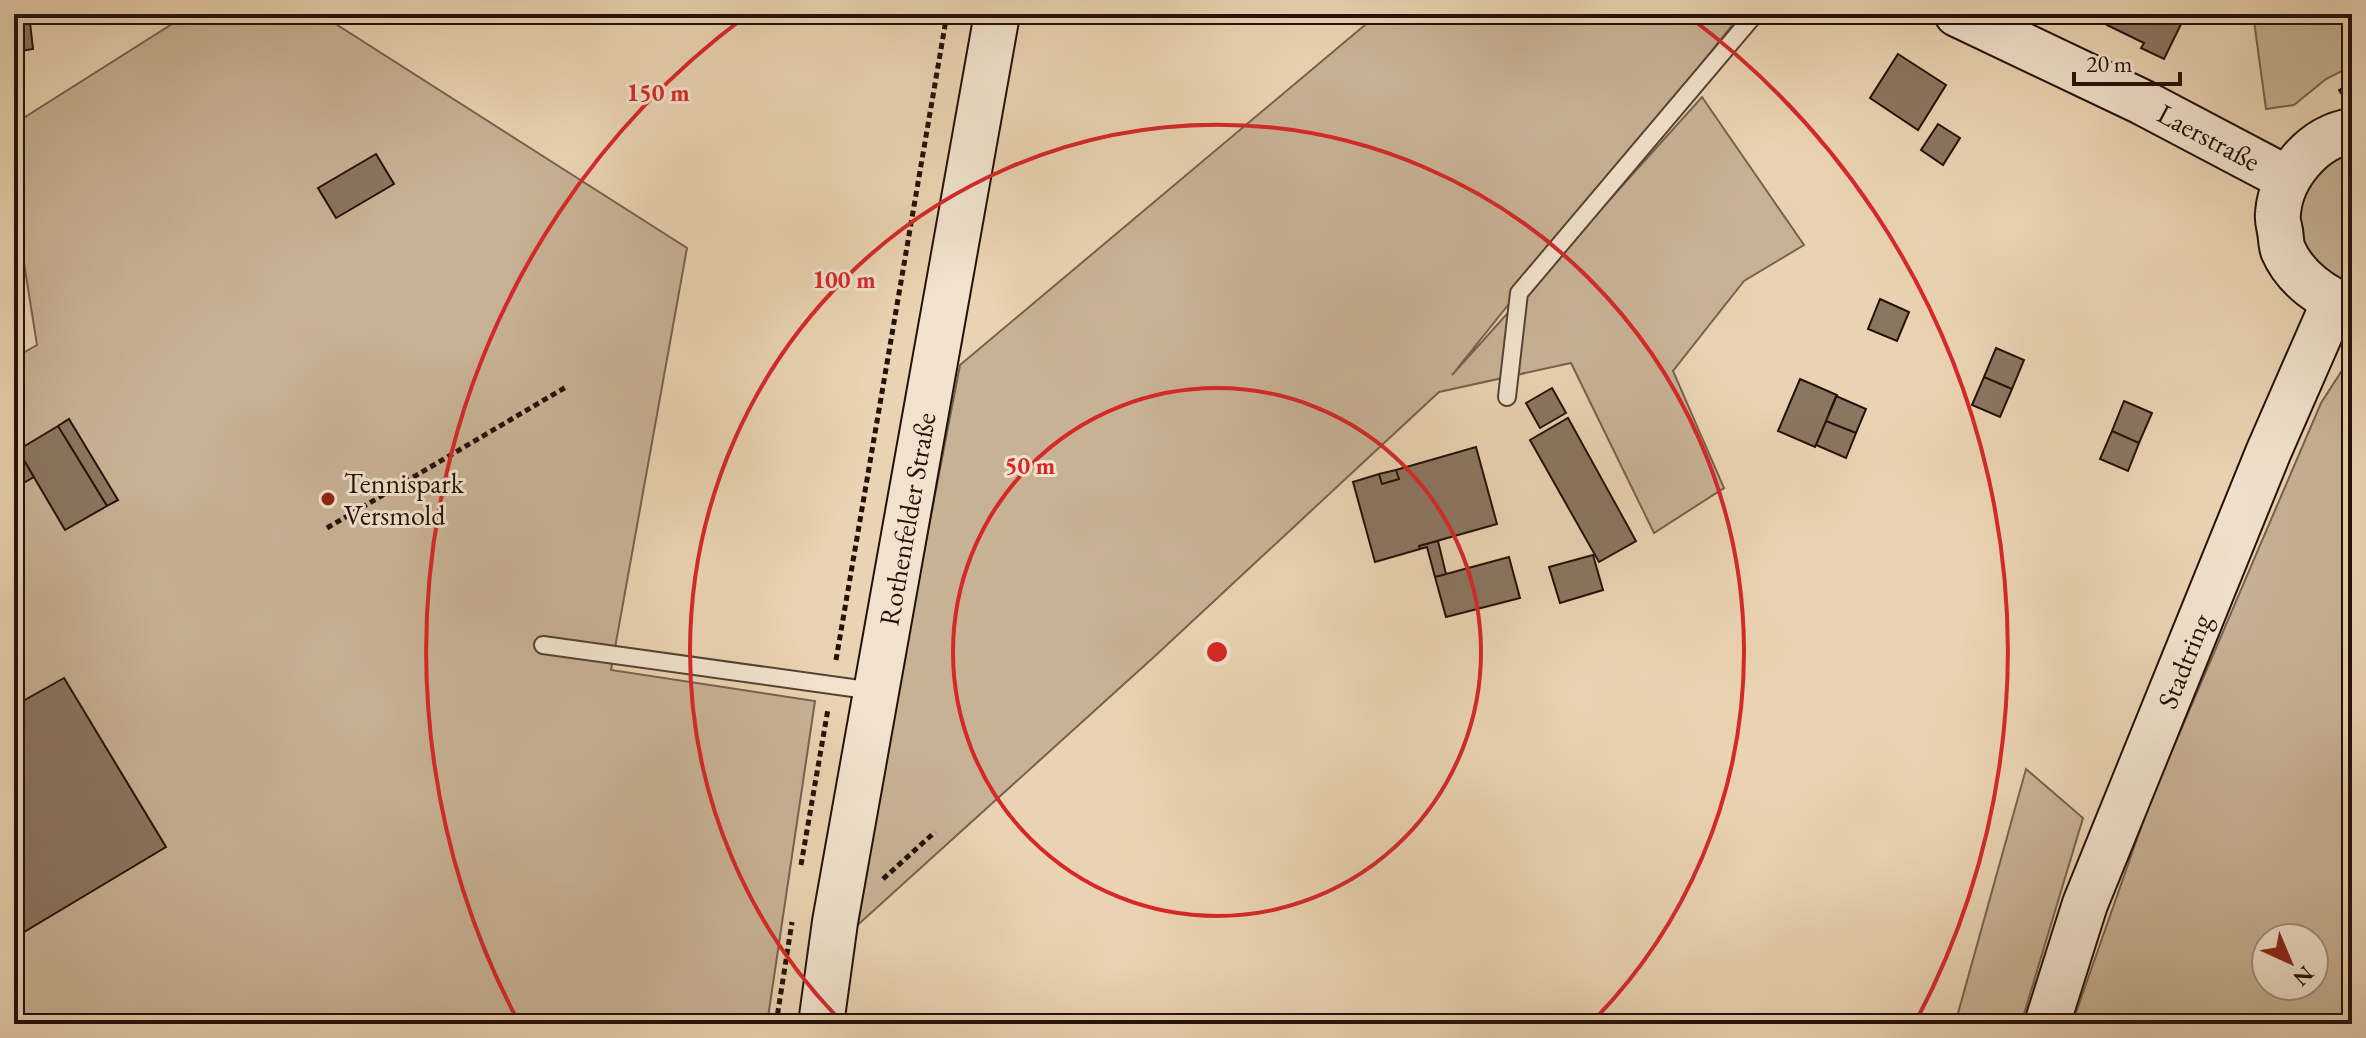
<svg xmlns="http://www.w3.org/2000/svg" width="2366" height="1038" font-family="'EB Garamond',serif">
	<rect width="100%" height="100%" fill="#ead3b2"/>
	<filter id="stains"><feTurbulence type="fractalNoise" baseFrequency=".0025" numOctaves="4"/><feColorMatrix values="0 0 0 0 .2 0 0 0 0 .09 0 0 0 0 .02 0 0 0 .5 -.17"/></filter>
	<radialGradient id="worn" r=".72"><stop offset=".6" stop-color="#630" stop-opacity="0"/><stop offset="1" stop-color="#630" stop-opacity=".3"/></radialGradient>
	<!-- green -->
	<path fill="#c8b295" stroke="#76624f" stroke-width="2" fill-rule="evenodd" d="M 188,14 L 320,14 L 687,248 L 611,670 L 815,701 L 767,1024 L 14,1024 L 14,358 L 37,345 L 14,200 L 14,124 Z
		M 1378,14 L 1741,14 L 1452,375 L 1702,97 L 1804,245 L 1744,281 L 1673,371 L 1724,488 L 1654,533 L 1571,363 L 1439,392 L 1155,656 L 851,931 L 960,365 Z
		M 2253,14 L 2352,14 L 2352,66 L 2326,79 L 2294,105 L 2266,109 Z
		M 2352,144 L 2352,288 L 2338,284 L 2301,247 L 2297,194 L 2335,149 Z
		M 2352,355 L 2352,1024 L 2072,1024 L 2150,802 L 2321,403 ZM 2266,938 L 2314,938 L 2314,986 L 2266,986 Z
		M 2026,769 L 2083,818 L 2021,1024 L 1955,1024 Z"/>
	<!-- building -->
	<path fill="#8b7661" stroke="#241109" stroke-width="2" d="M 14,14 L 29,14 L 33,49 L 14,52 Z
		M 2113,14 L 2186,14 L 2164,59 L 2141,48 L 2144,43 L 2107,25 Z
		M 1898,54 L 1946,85 L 1918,130 L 1870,98 Z
		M 1938,124 L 1960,138 L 1943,165 L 1921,150 Z
		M 376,154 L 394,184 L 336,218 L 318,188 Z
		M 1880,299 L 1909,312 L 1897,341 L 1868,329 Z
		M 1996,348 L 2024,360 L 2012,389 L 1984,377 Z
		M 1984,377 L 2012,389 L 2000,417 L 1972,405 Z
		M 1800,379 L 1837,395 L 1815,447 L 1778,431 Z
		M 1552,388 L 1566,413 L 1540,428 L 1526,403 Z
		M 1836,396 L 1866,409 L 1856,433 L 1826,421 Z
		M 2124,401 L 2152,413 L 2139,443 L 2112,431 Z
		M 1568,418 L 1636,541 L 1599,562 L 1530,440 Z
		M 69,419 L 118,500 L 107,506 L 58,426 Z
		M 1826,421 L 1856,433 L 1846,458 L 1816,445 Z
		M 58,426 L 107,506 L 65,530 L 18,450 Z
		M 2112,431 L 2139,443 L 2128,471 L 2100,459 Z
		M 1476,447 L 1497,524 L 1419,546 L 1420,549 L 1375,562 L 1353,482 L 1379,474 L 1382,484 L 1399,479 L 1396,470 Z
		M 19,452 L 34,477 L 20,485 L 14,475 L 14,455 Z
		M 1396,470 L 1399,479 L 1382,484 L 1379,474 Z
		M 1438,541 L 1446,574 L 1435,577 L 1427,547 L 1420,549 L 1419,546 Z
		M 1593,555 L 1603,590 L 1560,603 L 1549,567 Z
		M 1509,557 L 1520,598 L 1446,617 L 1435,577 Z
		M 64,678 L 166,847 L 14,938 L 14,706 Z"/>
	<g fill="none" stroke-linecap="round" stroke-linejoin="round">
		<!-- lane casing -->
		<g stroke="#564233" stroke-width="20">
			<path id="lane" d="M 1507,397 L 1519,293 L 1755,14
				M 543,645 L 874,691"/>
		</g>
		<!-- secondary casing -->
		<g stroke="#241109" stroke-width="48">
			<path id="secondary" d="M 1957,14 L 2142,102 L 2288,179
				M 2352,131 C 2314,136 2281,175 2278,213 C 2277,219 2279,226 2280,231 C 2281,237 2281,244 2283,250 C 2295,278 2324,299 2352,308
				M 821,1024 L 835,922 L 997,14
				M 2047,1024 L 2085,904 L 2268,453 L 2334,302"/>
		</g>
		<!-- path -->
		<path stroke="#241109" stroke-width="5" stroke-dasharray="6 4" stroke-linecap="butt" d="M 2339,92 L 2352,84
			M 327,528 L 566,387
			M 836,660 L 947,14
			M 801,865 L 828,709
			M 883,879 L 935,832
			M 776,1024 L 792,922"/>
		<!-- lane -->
		<use href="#lane" stroke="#f1e2cd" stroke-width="16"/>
		<!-- secondary -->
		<use href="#secondary" stroke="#f1e2cd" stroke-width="44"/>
	</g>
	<!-- distance rings -->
	<g fill="none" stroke="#d62828" stroke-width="4">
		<circle cx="1217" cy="652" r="264"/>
		<path d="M841 1021A527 527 0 1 1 1593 1021"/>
		<path d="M519 1023A791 791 0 0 1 746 16M1688 16A791 791 0 0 1 1915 1023"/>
	</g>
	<!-- markers -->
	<circle fill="#8f2418" stroke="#f1e2cd" stroke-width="3" cx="328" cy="499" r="8"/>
	<g text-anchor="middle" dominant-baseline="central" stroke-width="6" stroke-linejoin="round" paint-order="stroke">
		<!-- street labels -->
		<g font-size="28" fill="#241109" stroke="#f1e2cd">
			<text transform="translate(2209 137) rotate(28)">Laerstraße</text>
			<text transform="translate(907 519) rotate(-80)">Rothenfelder Straße</text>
			<text transform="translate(2184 661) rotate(-68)">Stadtring</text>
		</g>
		<!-- poi labels -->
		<g font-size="28" fill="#241109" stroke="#f1e2cd" text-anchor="start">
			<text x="344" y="483">Tennispark<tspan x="344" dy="32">Versmold</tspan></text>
		</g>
	</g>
	<circle cx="1217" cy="652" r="12" fill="#d62828" stroke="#f1e2cd" stroke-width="4"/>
	<g font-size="24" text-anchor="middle" font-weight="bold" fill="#d62828" stroke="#f1e2cd" stroke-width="6" stroke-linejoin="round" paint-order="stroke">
		<text x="658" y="101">150 m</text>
		<text x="844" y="288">100 m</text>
		<text x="1030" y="474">50 m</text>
	</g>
	<!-- margin -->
	<rect width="2366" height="1038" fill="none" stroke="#ead3b2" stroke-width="48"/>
	<rect x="16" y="16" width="2334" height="1006" fill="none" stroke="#241109" stroke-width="4"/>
	<rect x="24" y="24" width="2318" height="990" fill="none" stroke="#241109" stroke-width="2"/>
	<!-- north arrow -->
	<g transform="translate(2290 962) rotate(136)"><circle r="38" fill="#f1e2cd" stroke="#9f8e7f" stroke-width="2"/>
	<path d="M0-6L14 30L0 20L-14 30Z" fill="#8f2418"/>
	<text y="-12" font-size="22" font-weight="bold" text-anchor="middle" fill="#241109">N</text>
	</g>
	<!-- scale -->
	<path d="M2074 72v12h106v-12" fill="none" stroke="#241109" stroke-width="4"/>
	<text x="2086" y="72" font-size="24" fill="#241109" stroke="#f1e2cd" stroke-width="6" paint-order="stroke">20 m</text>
	<rect width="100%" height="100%" filter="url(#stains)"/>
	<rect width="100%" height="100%" fill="url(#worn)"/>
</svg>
